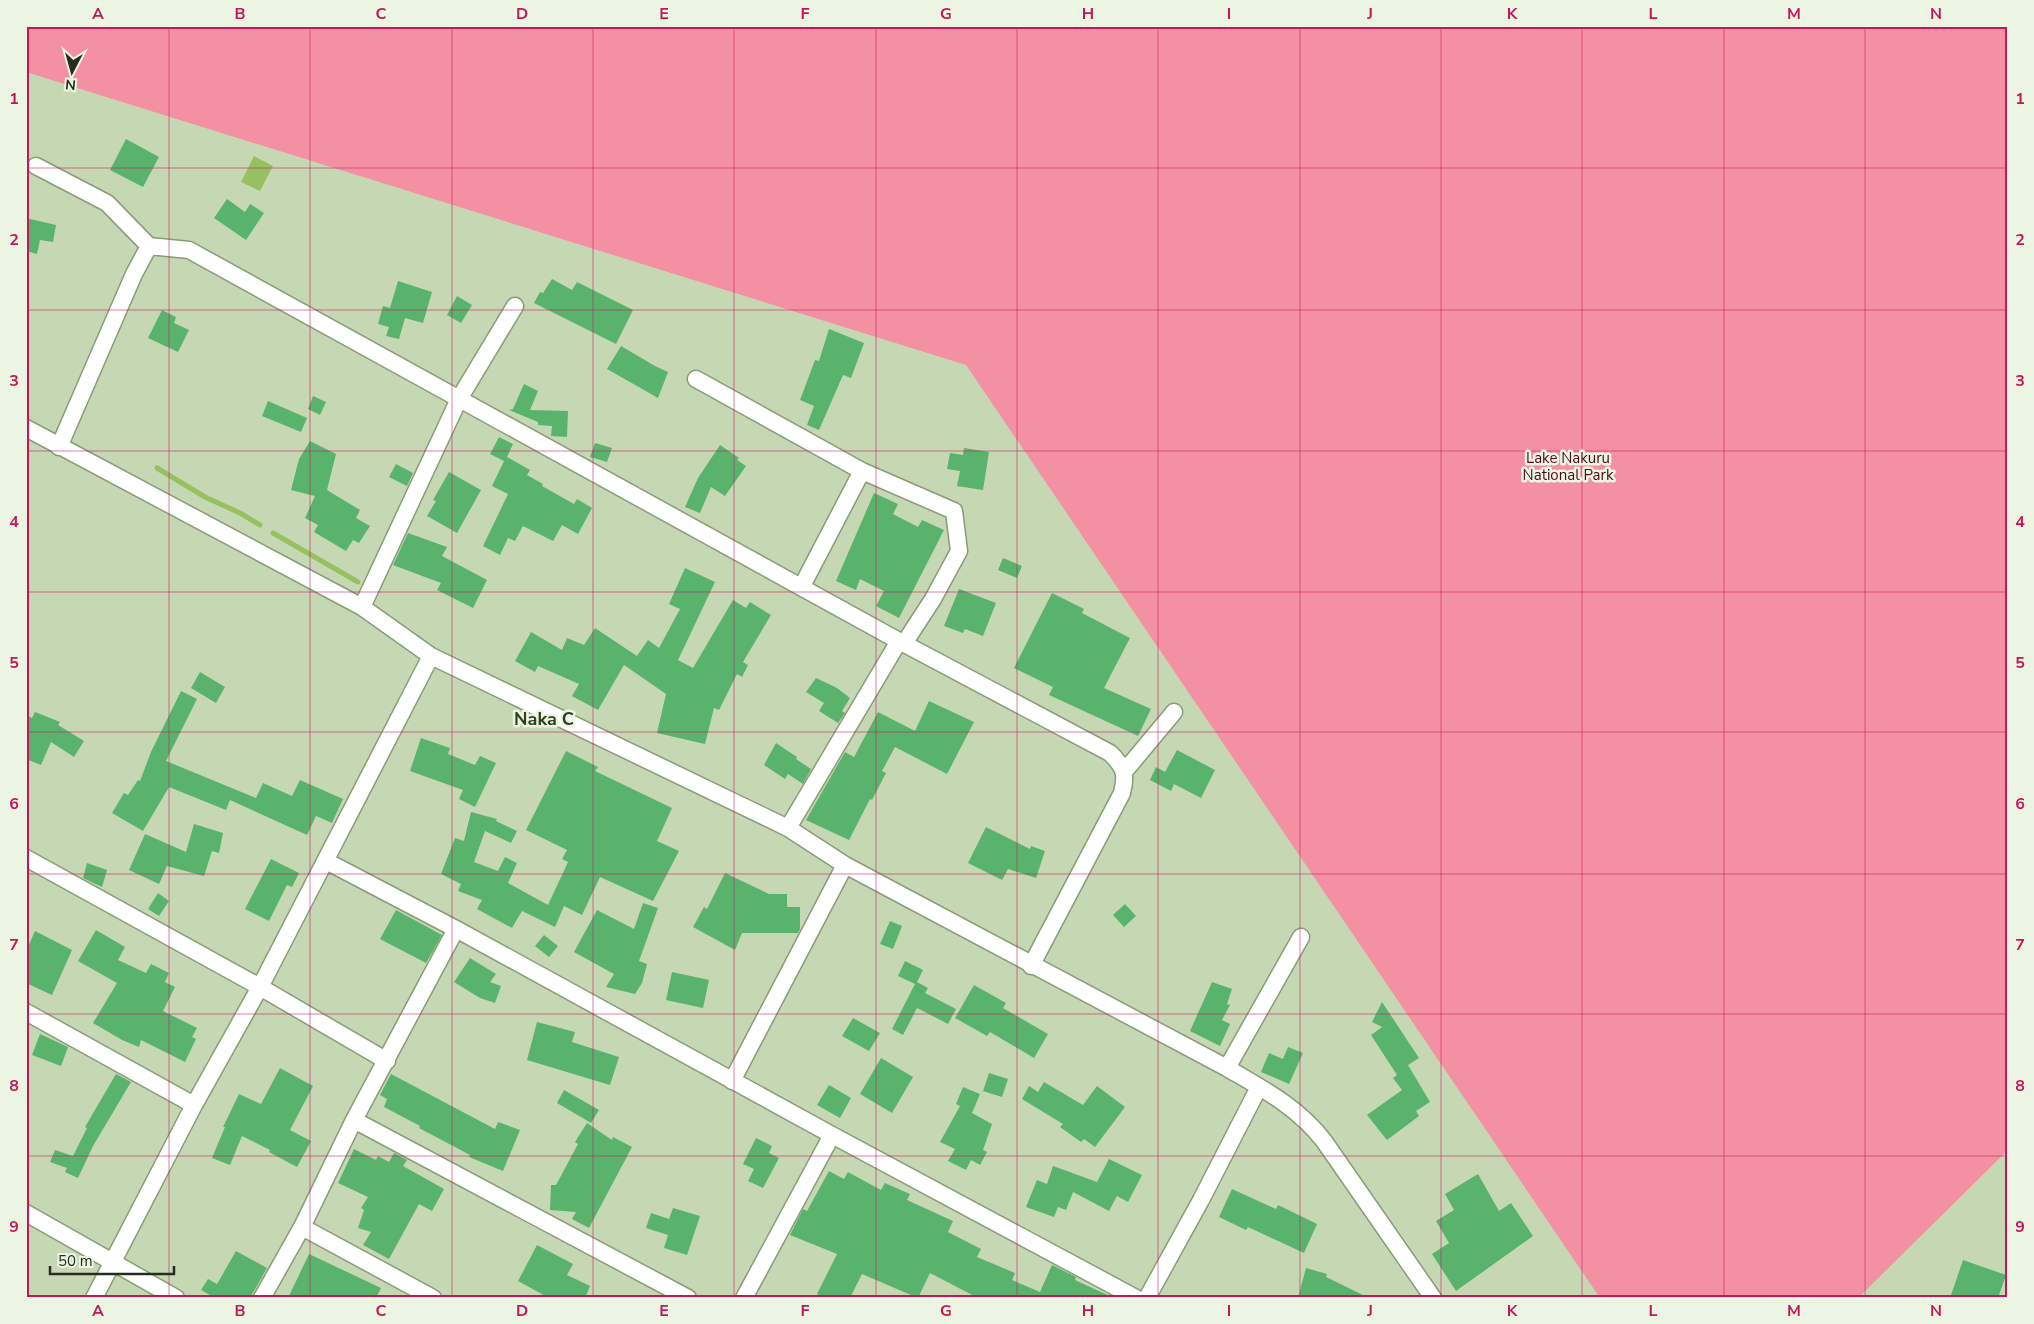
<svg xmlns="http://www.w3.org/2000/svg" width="2034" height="1324" font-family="'Nunito Sans',sans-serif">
	<rect width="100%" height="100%" fill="#c6d8b3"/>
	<!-- green -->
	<path fill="#f391a2" d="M 26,26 L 2008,26 L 2008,1150 L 1858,1298 L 1600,1298 L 966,365 L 26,72 Z"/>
	<!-- water -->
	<path fill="#97c161" d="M 254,156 L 273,166 L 260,191 L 241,182 Z"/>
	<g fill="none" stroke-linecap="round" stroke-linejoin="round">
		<!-- stream -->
		<path stroke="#97c161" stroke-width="5" d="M 157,468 L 205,497 L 240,513 L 260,525
			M 273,533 L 358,582"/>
	</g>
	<!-- building -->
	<path fill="#59b36c" d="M 126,139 L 159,157 L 143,187 L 110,170 Z
		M 227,199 L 245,212 L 250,204 L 264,213 L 246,240 L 214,218 Z
		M 26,218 L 56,225 L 53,242 L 40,240 L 37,254 L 26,251 Z
		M 552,279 L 572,290 L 577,282 L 633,310 L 616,344 L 534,303 L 540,292 L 543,293 Z
		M 398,281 L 432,292 L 423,323 L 405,318 L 399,339 L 386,336 L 389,327 L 378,324 L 383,306 L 390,308 Z
		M 457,296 L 472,305 L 461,323 L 447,315 Z
		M 162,310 L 176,317 L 174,323 L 189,330 L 178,352 L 148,338 Z
		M 829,329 L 864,343 L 851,378 L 843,375 L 819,430 L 807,425 L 814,406 L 800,400 L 815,360 L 819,361 Z
		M 621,346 L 655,366 L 668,372 L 658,398 L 607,369 Z
		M 524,384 L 538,391 L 530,410 L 568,411 L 567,437 L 551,436 L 552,426 L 538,425 L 538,422 L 509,410 L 513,409 Z
		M 313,396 L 326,402 L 320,415 L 308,409 Z
		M 268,401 L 307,418 L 301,432 L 262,416 Z
		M 499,437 L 513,444 L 507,457 L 530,470 L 527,475 L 543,484 L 542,486 L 574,504 L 577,499 L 592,508 L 578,534 L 562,525 L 553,541 L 523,526 L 515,541 L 508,538 L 500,555 L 483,546 L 508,494 L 492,486 L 504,461 L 490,454 Z
		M 310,441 L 336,454 L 327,490 L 360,510 L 356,518 L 370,526 L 359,543 L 353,540 L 346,551 L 314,532 L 318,525 L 305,518 L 315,496 L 291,490 L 299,459 Z
		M 595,443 L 612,448 L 607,462 L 590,457 Z
		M 720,445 L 739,458 L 737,460 L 746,466 L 725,496 L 711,487 L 700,513 L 685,507 L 698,478 Z
		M 964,448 L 989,452 L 983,490 L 957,486 L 960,471 L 947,469 L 950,453 L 963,455 Z
		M 396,464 L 413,473 L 407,486 L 389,477 Z
		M 449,472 L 481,490 L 457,533 L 427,516 L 436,501 L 433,500 Z
		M 874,493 L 898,504 L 893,514 L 918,527 L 922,520 L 944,530 L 899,618 L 876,606 L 884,591 L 860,579 L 856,590 L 836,581 Z
		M 408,533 L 447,547 L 442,556 L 487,580 L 473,608 L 437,590 L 441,583 L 393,565 Z
		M 1003,558 L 1022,566 L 1017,578 L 998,570 Z
		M 685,568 L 715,582 L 678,660 L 693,668 L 733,600 L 746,608 L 750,602 L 771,615 L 743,662 L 748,665 L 742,677 L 737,674 L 719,710 L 714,708 L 705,744 L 657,733 L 666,694 L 624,665 L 598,710 L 572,696 L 579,684 L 538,666 L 535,672 L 515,661 L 531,632 L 562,650 L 567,638 L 584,645 L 595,628 L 637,656 L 648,640 L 659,648 L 680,609 L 669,604 Z
		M 959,589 L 996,603 L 983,636 L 965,629 L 963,633 L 944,626 Z
		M 1052,593 L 1084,609 L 1082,613 L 1130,638 L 1104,688 L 1151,709 L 1138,736 L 1049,695 L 1053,687 L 1014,668 Z
		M 200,672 L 225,687 L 216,703 L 191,688 Z
		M 816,678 L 837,688 L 850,698 L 842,711 L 845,713 L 838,723 L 819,711 L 824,703 L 806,692 Z
		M 181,691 L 197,699 L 166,761 L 256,798 L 263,783 L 292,796 L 300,780 L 343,799 L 332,823 L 316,816 L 307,835 L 230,800 L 226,810 L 169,787 L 143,831 L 112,813 L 124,793 L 128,795 L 138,780 L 140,781 L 151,752 Z
		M 929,701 L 974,722 L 947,774 L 895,747 L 882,771 L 886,773 L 872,800 L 870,799 L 849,840 L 806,820 L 845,752 L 854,757 L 878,712 L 915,731 Z
		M 35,712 L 60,722 L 58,725 L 84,741 L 74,757 L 51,742 L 41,765 L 26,759 L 26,715 L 32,718 Z
		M 421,738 L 450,748 L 448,754 L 475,765 L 480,756 L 496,763 L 475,807 L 459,799 L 463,790 L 410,771 Z
		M 776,743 L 797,757 L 796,759 L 811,769 L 803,784 L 788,774 L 785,779 L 764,765 Z
		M 1177,750 L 1215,770 L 1201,798 L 1174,784 L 1171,791 L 1150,780 L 1156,767 L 1165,772 Z
		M 566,751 L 598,767 L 595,771 L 672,808 L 657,841 L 679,851 L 653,901 L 600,877 L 582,915 L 564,906 L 555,927 L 522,911 L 512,928 L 477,909 L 482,900 L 458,891 L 461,884 L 441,874 L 455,838 L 464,841 L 471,812 L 497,819 L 496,821 L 517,831 L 511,843 L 485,831 L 474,862 L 498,871 L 505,857 L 517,863 L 508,883 L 548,905 L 568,862 L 562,859 L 567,850 L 526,830 Z
		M 194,824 L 223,833 L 219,853 L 212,851 L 204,876 L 167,866 L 159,884 L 129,870 L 145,834 L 186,852 Z
		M 986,827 L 1030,849 L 1031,846 L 1045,851 L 1036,878 L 1008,869 L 1002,880 L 968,863 Z
		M 271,859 L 299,873 L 292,887 L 287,885 L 269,921 L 245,909 Z
		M 87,863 L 107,870 L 102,887 L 83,878 Z
		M 725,873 L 769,894 L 787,894 L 787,907 L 800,907 L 800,929 L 798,933 L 742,933 L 735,950 L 693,927 L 704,907 L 707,909 Z
		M 158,893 L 169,901 L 159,916 L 148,909 Z
		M 643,903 L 658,908 L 639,961 L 647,964 L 642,983 L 635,994 L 606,987 L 614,974 L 574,952 L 597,910 L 634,929 Z
		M 1125,904 L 1136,916 L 1124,927 L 1113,915 Z
		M 396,910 L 442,935 L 426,963 L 380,939 Z
		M 890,921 L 902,926 L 893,949 L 880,944 Z
		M 96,930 L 125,947 L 118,960 L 146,973 L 151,964 L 169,973 L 165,982 L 175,987 L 163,1011 L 197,1028 L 192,1037 L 196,1039 L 185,1062 L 141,1040 L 139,1047 L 122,1040 L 93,1023 L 117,983 L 78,961 Z
		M 35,931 L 72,950 L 52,995 L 26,983 L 26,951 Z
		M 544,935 L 558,946 L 549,957 L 535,946 Z
		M 470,958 L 496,974 L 490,982 L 501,986 L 495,1003 L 480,998 L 454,982 Z
		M 905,961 L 923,970 L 917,982 L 928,988 L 925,993 L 956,1009 L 948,1024 L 917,1008 L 903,1035 L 892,1029 L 915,984 L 898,976 Z
		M 672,972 L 709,980 L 703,1008 L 666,1000 Z
		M 1212,982 L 1232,989 L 1227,1004 L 1230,1005 L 1222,1020 L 1230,1024 L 1220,1046 L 1190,1031 Z
		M 974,985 L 1006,1003 L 1003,1008 L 1048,1034 L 1034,1058 L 990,1032 L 987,1036 L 955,1018 Z
		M 1382,1002 L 1419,1058 L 1408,1065 L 1430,1102 L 1416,1111 L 1419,1116 L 1387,1140 L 1367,1115 L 1402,1090 L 1393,1078 L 1397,1075 L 1371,1035 L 1382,1027 L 1372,1022 Z
		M 853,1018 L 880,1033 L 869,1051 L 842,1036 Z
		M 537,1022 L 575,1032 L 572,1042 L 619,1057 L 610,1085 L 527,1060 Z
		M 40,1034 L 68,1047 L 61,1066 L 32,1055 Z
		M 1288,1047 L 1303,1053 L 1289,1084 L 1261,1072 L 1269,1053 L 1283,1059 Z
		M 881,1058 L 913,1077 L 892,1113 L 860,1094 Z
		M 280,1068 L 313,1086 L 290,1130 L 311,1141 L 297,1167 L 269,1152 L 270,1150 L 242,1136 L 230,1165 L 212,1158 L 225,1127 L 223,1127 L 239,1094 L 261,1104 Z
		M 989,1073 L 1008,1079 L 1002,1097 L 983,1091 Z
		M 116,1074 L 131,1082 L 93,1146 L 78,1178 L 65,1172 L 67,1168 L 50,1162 L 55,1150 L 73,1156 L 87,1128 L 85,1127 Z
		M 391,1074 L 495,1129 L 498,1122 L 520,1130 L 503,1171 L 469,1157 L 470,1155 L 419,1128 L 420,1126 L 384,1107 L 387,1099 L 380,1095 Z
		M 1044,1082 L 1083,1105 L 1097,1086 L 1125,1107 L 1095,1147 L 1084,1139 L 1081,1142 L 1060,1127 L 1063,1124 L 1022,1099 L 1029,1086 L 1038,1092 Z
		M 829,1085 L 851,1098 L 840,1118 L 817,1105 Z
		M 963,1087 L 980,1094 L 972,1113 L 992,1124 L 983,1150 L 987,1152 L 980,1165 L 971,1160 L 966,1170 L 948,1161 L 955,1149 L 940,1142 L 960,1106 L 956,1104 Z
		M 564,1090 L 599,1110 L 591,1123 L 557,1103 Z
		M 587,1123 L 612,1140 L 613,1137 L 632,1147 L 589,1228 L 572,1219 L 576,1212 L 550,1210 L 551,1185 L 556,1185 L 578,1144 L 575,1142 Z
		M 756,1138 L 772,1146 L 769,1153 L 779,1158 L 763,1188 L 748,1181 L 754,1169 L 743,1164 Z
		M 354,1149 L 376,1160 L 378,1156 L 389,1162 L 394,1153 L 407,1160 L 403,1166 L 444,1189 L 432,1211 L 419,1204 L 389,1259 L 363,1245 L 371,1232 L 358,1228 L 364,1210 L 361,1208 L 368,1197 L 338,1183 Z
		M 1109,1159 L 1142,1175 L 1128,1202 L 1117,1196 L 1109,1211 L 1073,1192 L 1066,1210 L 1058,1207 L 1054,1217 L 1026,1207 L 1037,1180 L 1047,1184 L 1053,1166 L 1097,1182 Z
		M 829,1171 L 844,1179 L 848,1172 L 881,1190 L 885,1183 L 910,1194 L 907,1200 L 953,1221 L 948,1232 L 981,1249 L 977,1257 L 1015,1273 L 1012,1280 L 1040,1292 L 1052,1265 L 1076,1277 L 1075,1280 L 1114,1298 L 978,1298 L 930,1273 L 918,1298 L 862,1274 L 850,1298 L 824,1298 L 817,1294 L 837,1254 L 790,1235 L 803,1209 L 807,1211 Z
		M 1478,1174 L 1499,1211 L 1511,1203 L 1533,1236 L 1456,1291 L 1432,1254 L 1449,1243 L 1436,1221 L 1454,1210 L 1445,1194 Z
		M 1232,1189 L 1276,1209 L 1278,1205 L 1317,1224 L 1304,1253 L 1248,1227 L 1246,1230 L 1219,1217 Z
		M 673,1208 L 700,1216 L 687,1255 L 664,1248 L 668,1235 L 646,1228 L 651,1213 L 669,1219 Z
		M 537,1245 L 573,1264 L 567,1275 L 590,1286 L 585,1298 L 549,1298 L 518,1281 Z
		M 236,1251 L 267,1268 L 250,1298 L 209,1298 L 210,1295 L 201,1290 L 208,1279 L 217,1284 Z
		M 309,1254 L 381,1288 L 376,1298 L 288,1298 Z
		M 1963,1260 L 2006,1275 L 1998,1298 L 1950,1298 Z
		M 1306,1268 L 1327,1274 L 1326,1277 L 1369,1298 L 1298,1298 Z"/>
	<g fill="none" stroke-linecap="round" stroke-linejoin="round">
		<!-- minor casing -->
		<g stroke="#8a9b77" stroke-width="19">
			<path id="minor" d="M 36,166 L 107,203 L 149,246
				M 515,306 L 459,399 L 362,607 L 431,656 L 788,828 L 845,865 L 1227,1068 C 1263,1089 1298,1107 1324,1141 L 1433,1298
				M 696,379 L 862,471 L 954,511 L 959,551 L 933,599 L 905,642
				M 26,428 L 362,607
				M 59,447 L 134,274 L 149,246 L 189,250 L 899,641 L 1110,753 C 1124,767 1127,773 1122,793 L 1031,966
				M 802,586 L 862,471
				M 1124,772 L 1174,712
				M 788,828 L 899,641
				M 26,858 L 260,987 L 387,1061
				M 326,861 L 456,929 L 832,1135 L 1136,1298
				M 26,1012 L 194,1105
				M 1227,1068 L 1301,937
				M 732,1081 L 845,865
				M 354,1120 L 688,1298
				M 26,1213 L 176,1298
				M 302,1227 L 433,1298
				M 94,1298 L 194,1105 L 260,987 L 431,656
				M 262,1298 L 302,1227 L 354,1120 L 456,929
				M 744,1298 L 832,1135
				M 1147,1298 L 1201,1200 L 1259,1087"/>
		</g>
		<!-- minor -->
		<use href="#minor" stroke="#fff" stroke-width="16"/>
	</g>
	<!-- grid -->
	<path fill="none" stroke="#c2185b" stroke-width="1" stroke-opacity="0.55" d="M 169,26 L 169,1298M 310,26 L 310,1298M 452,26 L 452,1298M 593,26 L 593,1298M 734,26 L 734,1298M 876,26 L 876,1298M 1017,26 L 1017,1298M 1158,26 L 1158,1298M 1300,26 L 1300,1298M 1441,26 L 1441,1298M 1582,26 L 1582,1298M 1724,26 L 1724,1298M 1865,26 L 1865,1298M 26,168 L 2008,168M 26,310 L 2008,310M 26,451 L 2008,451M 26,592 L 2008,592M 26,732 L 2008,732M 26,874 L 2008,874M 26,1014 L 2008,1014M 26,1156 L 2008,1156"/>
	<g text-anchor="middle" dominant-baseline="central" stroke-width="5" stroke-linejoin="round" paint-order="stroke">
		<!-- park labels -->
		<g font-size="15" fill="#4e0b1f" stroke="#ecf5e2">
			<text x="1568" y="458">Lake Nakuru<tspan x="1568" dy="17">National Park</tspan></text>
		</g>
		<!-- quarter labels -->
		<g font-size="18" font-weight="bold" fill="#303e1f" stroke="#ecf5e2">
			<text x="544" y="719">Naka C</text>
		</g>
	</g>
	<!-- border -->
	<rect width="2034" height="1324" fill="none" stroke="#ecf5e2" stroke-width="55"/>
	<!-- north arrow -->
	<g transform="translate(72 72) rotate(186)" stroke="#ecf5e2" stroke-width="4" paint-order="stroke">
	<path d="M0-4L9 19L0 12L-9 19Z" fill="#262c1e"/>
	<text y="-8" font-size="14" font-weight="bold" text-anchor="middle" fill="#262c1e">N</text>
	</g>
	<!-- scale -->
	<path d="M50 1266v8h124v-8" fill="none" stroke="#262c1e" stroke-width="2.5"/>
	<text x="58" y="1266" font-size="15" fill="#262c1e" stroke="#ecf5e2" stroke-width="4" paint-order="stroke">50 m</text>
	<rect x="28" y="28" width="1978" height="1268" fill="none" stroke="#c2185b" stroke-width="2"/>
	<g font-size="16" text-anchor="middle" font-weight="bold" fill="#c2185b">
		<text x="98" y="19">A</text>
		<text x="240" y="19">B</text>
		<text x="381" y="19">C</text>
		<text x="522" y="19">D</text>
		<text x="664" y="19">E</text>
		<text x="805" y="19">F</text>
		<text x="946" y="19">G</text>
		<text x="1088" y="19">H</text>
		<text x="1229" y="19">I</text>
		<text x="1370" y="19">J</text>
		<text x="1512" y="19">K</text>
		<text x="1653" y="19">L</text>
		<text x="1794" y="19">M</text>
		<text x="1936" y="19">N</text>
		<text x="14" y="104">1</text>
		<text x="2020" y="104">1</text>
		<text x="14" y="245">2</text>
		<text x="2020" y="245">2</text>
		<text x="14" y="386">3</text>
		<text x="2020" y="386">3</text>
		<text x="14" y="527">4</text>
		<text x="2020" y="527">4</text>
		<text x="14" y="668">5</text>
		<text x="2020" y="668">5</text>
		<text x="14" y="809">6</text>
		<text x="2020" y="809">6</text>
		<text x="14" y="950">7</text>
		<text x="2020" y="950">7</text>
		<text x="14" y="1091">8</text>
		<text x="2020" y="1091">8</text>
		<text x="14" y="1232">9</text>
		<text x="2020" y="1232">9</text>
		<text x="98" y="1316">A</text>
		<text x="240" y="1316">B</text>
		<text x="381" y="1316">C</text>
		<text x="522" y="1316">D</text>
		<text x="664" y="1316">E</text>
		<text x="805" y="1316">F</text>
		<text x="946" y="1316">G</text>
		<text x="1088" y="1316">H</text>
		<text x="1229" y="1316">I</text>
		<text x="1370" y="1316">J</text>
		<text x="1512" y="1316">K</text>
		<text x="1653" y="1316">L</text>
		<text x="1794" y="1316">M</text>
		<text x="1936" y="1316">N</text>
	</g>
</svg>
